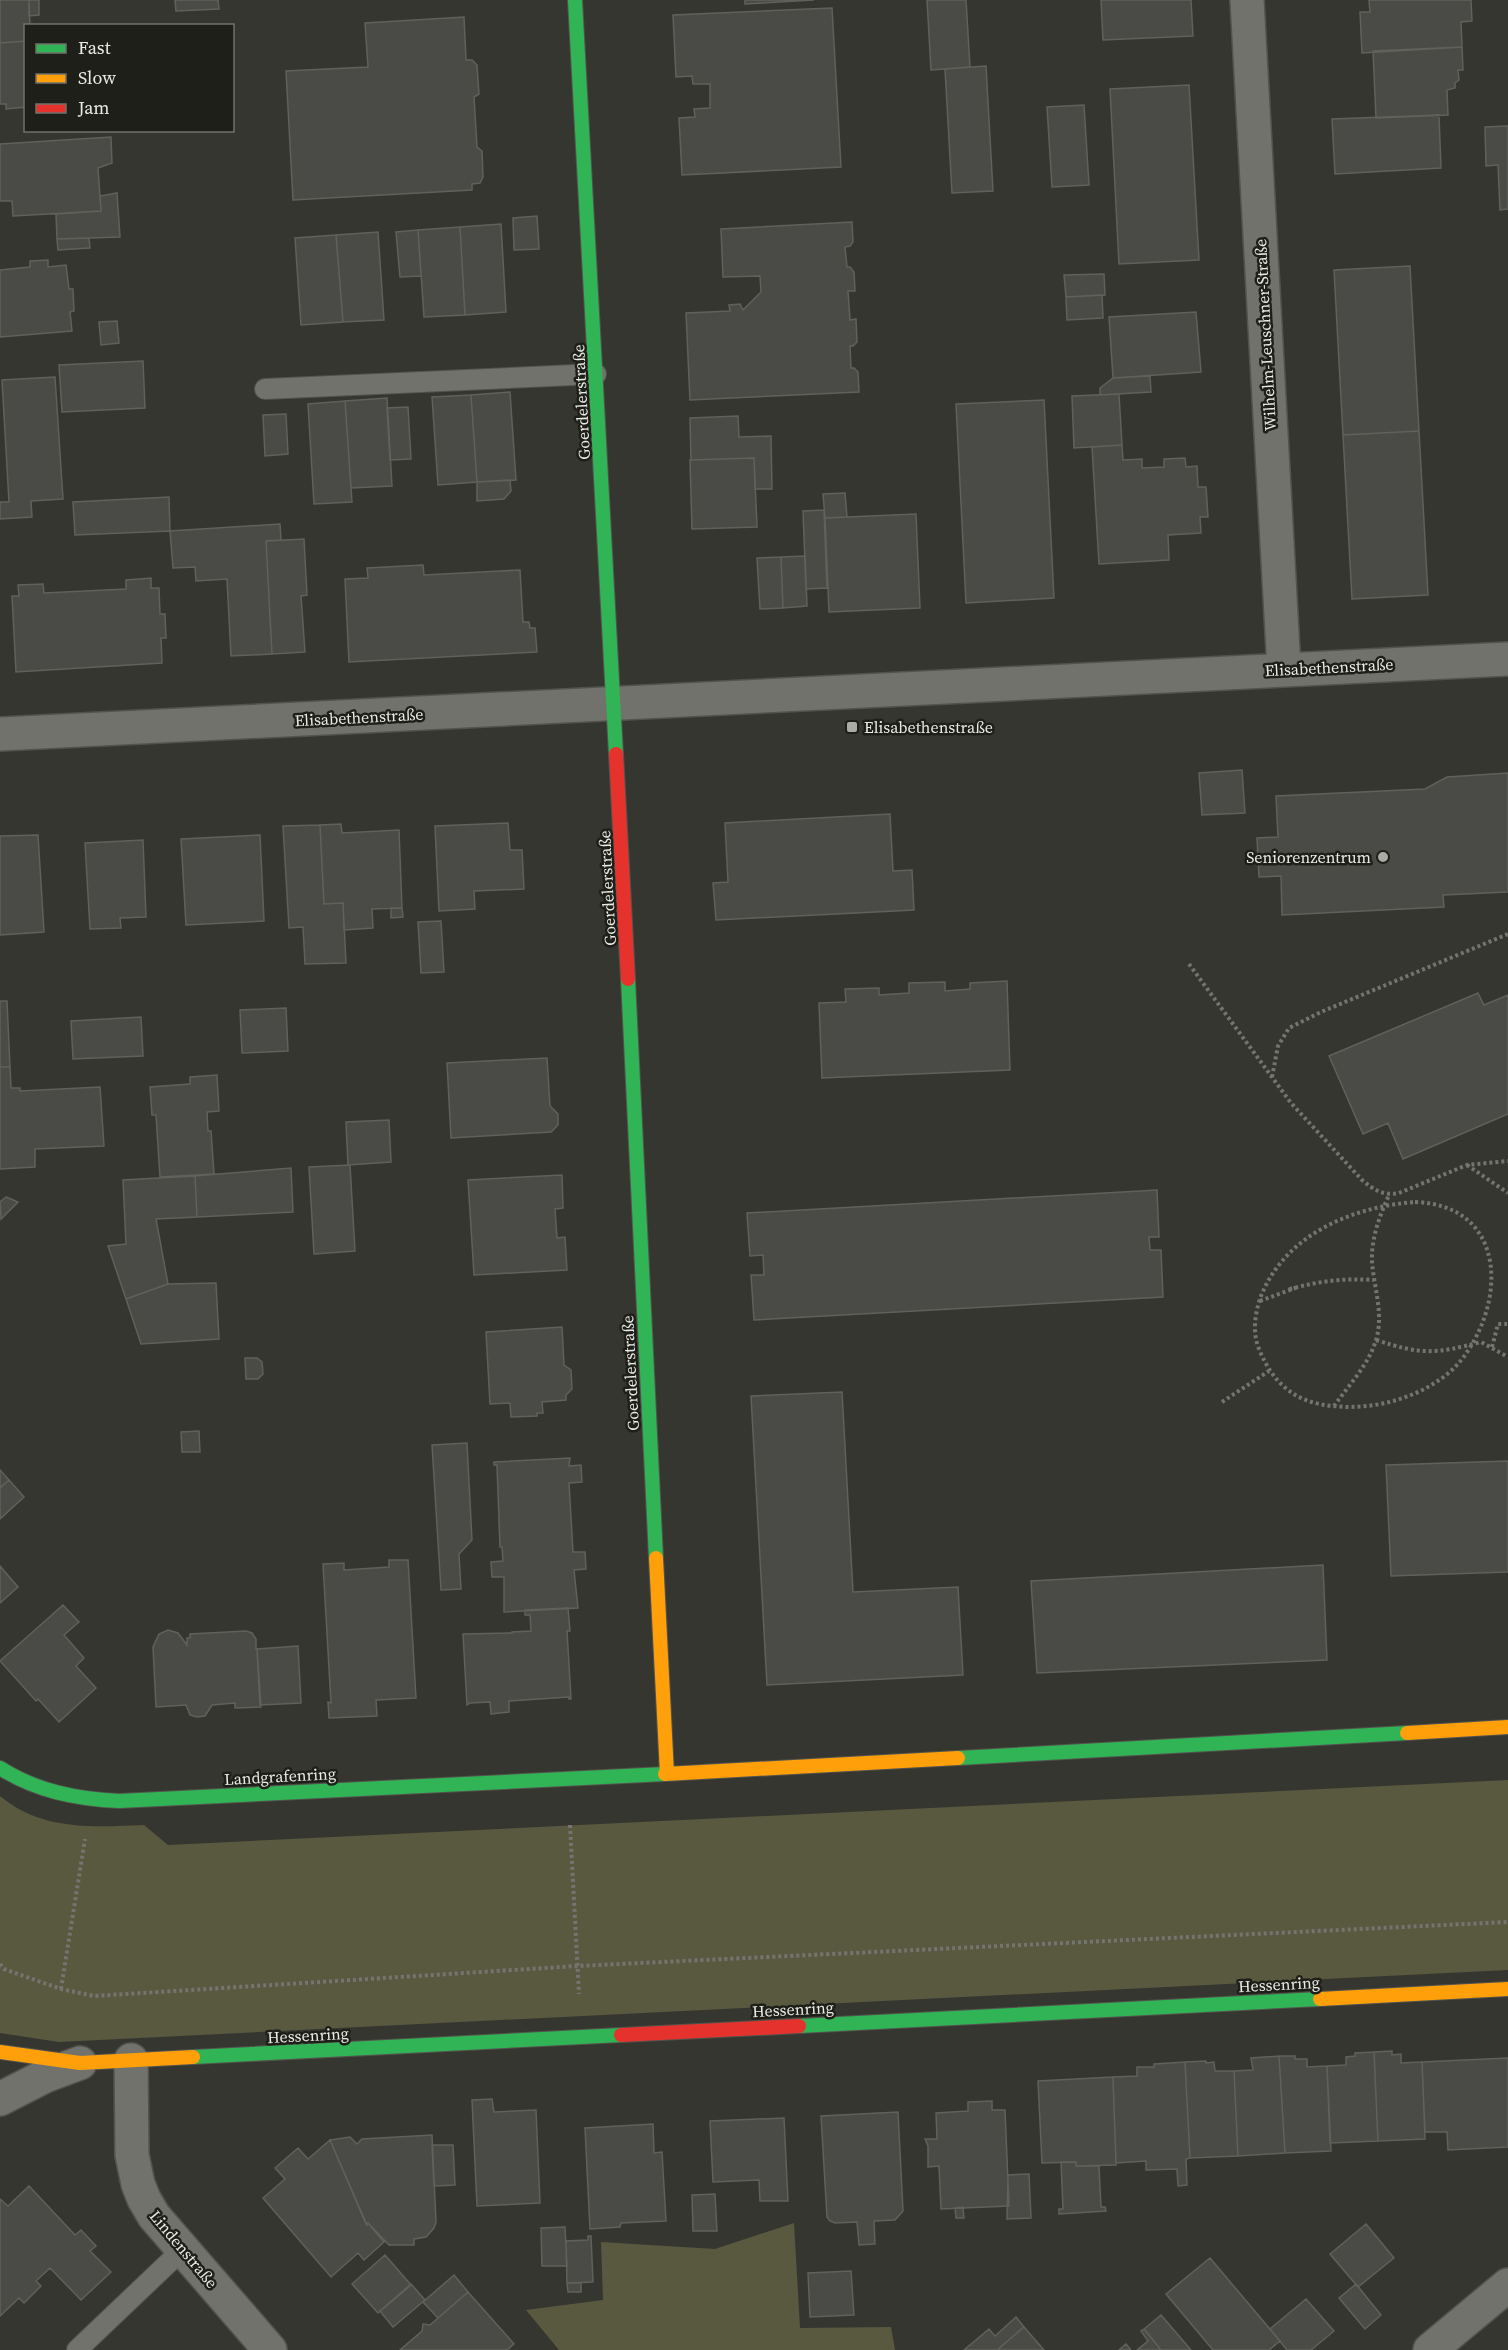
<svg xmlns="http://www.w3.org/2000/svg" width="1508" height="2350" font-family="'Source Serif 4',serif">
	<rect width="100%" height="100%" fill="#363630"/>
	<!-- green -->
	<path fill="#595940" d="M 1508,1780 L 1508,1970 L 59,2042 L 0,2033 L 0,1796 C 42,1831 92,1827 144,1825 L 168,1845 Z
		M 794,2223 L 800,2328 L 891,2327 L 895,2350 L 559,2350 L 526,2310 L 603,2300 L 601,2242 L 715,2249 Z"/>
	<!-- building -->
	<path fill="#4a4a46" stroke="#61615c" stroke-width="1.5" d="M 0,0 L 29,0 L 30,26 L 26,26 L 26,41 L 0,43 Z
		M 29,0 L 39,0 L 39,15 L 29,16 Z
		M 175,0 L 218,0 L 219,9 L 176,11 Z
		M 745,0 L 814,0 L 745,4 Z
		M 927,0 L 966,0 L 970,67 L 931,70 Z
		M 1101,0 L 1191,0 L 1193,36 L 1103,40 Z
		M 1369,0 L 1471,0 L 1472,21 L 1461,22 L 1462,47 L 1362,53 L 1360,12 L 1370,12 Z
		M 832,8 L 841,167 L 682,175 L 679,118 L 695,117 L 694,109 L 710,108 L 710,84 L 693,84 L 692,76 L 676,77 L 673,15 Z
		M 464,17 L 466,60 L 472,60 L 477,65 L 479,94 L 474,97 L 477,147 L 482,151 L 483,177 L 480,183 L 472,184 L 472,190 L 293,200 L 286,71 L 368,67 L 365,23 Z
		M 26,41 L 26,107 L 6,109 L 6,104 L 0,104 L 0,43 Z
		M 1462,47 L 1463,70 L 1458,70 L 1459,80 L 1455,83 L 1455,88 L 1447,90 L 1448,115 L 1376,118 L 1373,51 Z
		M 986,66 L 993,191 L 952,193 L 945,69 Z
		M 1189,85 L 1199,260 L 1119,264 L 1110,89 Z
		M 1084,105 L 1089,185 L 1052,187 L 1047,107 Z
		M 1439,115 L 1441,168 L 1335,174 L 1332,119 Z
		M 1508,126 L 1508,209 L 1500,210 L 1498,165 L 1486,166 L 1485,127 Z
		M 111,137 L 112,163 L 98,168 L 101,211 L 13,216 L 12,201 L 0,201 L 0,144 Z
		M 117,193 L 120,237 L 57,239 L 56,214 L 101,211 L 100,196 Z
		M 537,216 L 539,249 L 514,250 L 513,218 Z
		M 852,222 L 853,242 L 850,246 L 845,247 L 847,267 L 850,267 L 854,272 L 855,291 L 848,291 L 850,320 L 856,319 L 857,342 L 853,346 L 850,346 L 851,368 L 854,368 L 858,372 L 859,392 L 690,400 L 686,313 L 730,311 L 729,305 L 740,304 L 743,310 L 761,292 L 760,276 L 723,277 L 721,229 Z
		M 501,224 L 506,312 L 465,315 L 460,227 Z
		M 460,227 L 465,315 L 424,317 L 418,230 Z
		M 418,230 L 421,276 L 400,277 L 396,232 Z
		M 378,232 L 384,320 L 343,322 L 336,235 Z
		M 336,235 L 343,322 L 301,325 L 295,238 Z
		M 89,238 L 90,248 L 58,250 L 57,239 Z
		M 48,260 L 48,267 L 66,265 L 69,289 L 73,289 L 74,311 L 70,312 L 72,331 L 0,337 L 0,270 L 30,267 L 30,261 Z
		M 1410,266 L 1419,431 L 1343,435 L 1334,270 Z
		M 1104,274 L 1105,295 L 1066,297 L 1064,275 Z
		M 1102,295 L 1103,318 L 1067,320 L 1066,297 Z
		M 1196,312 L 1201,372 L 1113,378 L 1109,317 Z
		M 117,321 L 119,343 L 101,345 L 99,322 Z
		M 143,361 L 145,408 L 62,412 L 59,365 Z
		M 1150,376 L 1151,392 L 1100,395 L 1100,388 L 1113,378 Z
		M 55,377 L 63,499 L 31,501 L 32,517 L 0,519 L 0,502 L 9,502 L 2,380 Z
		M 510,392 L 516,480 L 477,482 L 471,395 Z
		M 1119,394 L 1122,445 L 1074,448 L 1072,396 Z
		M 471,395 L 477,482 L 438,485 L 432,397 Z
		M 387,398 L 392,486 L 351,488 L 345,401 Z
		M 1044,400 L 1054,598 L 966,603 L 956,404 Z
		M 345,401 L 352,502 L 314,504 L 308,404 Z
		M 408,407 L 411,459 L 390,460 L 387,408 Z
		M 286,414 L 288,454 L 265,456 L 263,415 Z
		M 738,416 L 739,437 L 771,436 L 772,489 L 755,489 L 754,458 L 691,460 L 690,418 Z
		M 1419,431 L 1428,595 L 1352,599 L 1343,435 Z
		M 1122,445 L 1123,460 L 1142,459 L 1142,468 L 1164,467 L 1164,459 L 1185,458 L 1186,467 L 1197,466 L 1198,487 L 1206,487 L 1208,517 L 1200,517 L 1201,533 L 1168,535 L 1169,560 L 1099,564 L 1092,447 Z
		M 754,458 L 757,527 L 692,529 L 690,460 Z
		M 510,480 L 511,491 L 504,499 L 477,501 L 477,482 Z
		M 845,493 L 847,517 L 825,518 L 823,494 Z
		M 169,497 L 170,531 L 75,535 L 73,502 Z
		M 824,510 L 827,588 L 806,589 L 803,511 Z
		M 916,514 L 920,608 L 829,612 L 825,518 Z
		M 280,524 L 281,540 L 266,541 L 272,654 L 231,656 L 227,579 L 196,581 L 195,567 L 173,568 L 170,531 Z
		M 304,539 L 307,595 L 301,596 L 305,652 L 272,654 L 266,541 Z
		M 805,556 L 807,606 L 783,608 L 781,557 Z
		M 781,557 L 783,608 L 760,609 L 757,558 Z
		M 423,565 L 424,575 L 520,570 L 523,622 L 529,622 L 530,628 L 535,628 L 537,652 L 349,662 L 345,579 L 368,578 L 367,568 Z
		M 151,578 L 151,588 L 159,588 L 160,614 L 165,614 L 166,638 L 161,638 L 162,663 L 16,672 L 12,596 L 19,596 L 18,585 L 43,584 L 44,593 L 126,589 L 126,580 Z
		M 1242,770 L 1245,813 L 1202,815 L 1199,773 Z
		M 1508,773 L 1508,892 L 1443,895 L 1444,907 L 1282,915 L 1281,876 L 1259,877 L 1257,838 L 1278,837 L 1276,796 L 1425,789 L 1447,777 Z
		M 890,814 L 893,871 L 912,870 L 914,910 L 716,920 L 713,883 L 728,882 L 725,823 Z
		M 508,823 L 510,850 L 522,850 L 524,889 L 474,891 L 475,909 L 439,911 L 435,826 Z
		M 341,824 L 342,833 L 399,830 L 402,908 L 372,909 L 373,928 L 344,930 L 343,903 L 324,904 L 320,825 Z
		M 320,825 L 324,904 L 343,903 L 346,963 L 305,964 L 303,927 L 289,928 L 283,826 Z
		M 38,835 L 44,932 L 0,935 L 0,836 Z
		M 260,835 L 264,921 L 186,925 L 181,839 Z
		M 143,840 L 146,917 L 120,918 L 121,928 L 90,929 L 85,843 Z
		M 391,908 L 402,908 L 403,917 L 391,918 Z
		M 441,921 L 444,972 L 421,973 L 418,922 Z
		M 1007,981 L 1010,1070 L 822,1078 L 819,1003 L 846,1002 L 845,989 L 879,988 L 879,995 L 909,993 L 909,983 L 945,982 L 945,991 L 970,989 L 970,983 Z
		M 1478,993 L 1484,1005 L 1508,995 L 1508,1114 L 1403,1159 L 1388,1123 L 1363,1134 L 1329,1056 Z
		M 0,1001 L 7,1001 L 10,1067 L 0,1067 Z
		M 286,1008 L 288,1051 L 242,1053 L 240,1010 Z
		M 141,1017 L 143,1056 L 73,1059 L 71,1021 Z
		M 547,1058 L 550,1106 L 558,1114 L 558,1125 L 551,1132 L 451,1138 L 447,1063 Z
		M 0,1067 L 10,1067 L 11,1088 L 20,1088 L 20,1091 L 100,1087 L 104,1146 L 35,1149 L 35,1167 L 0,1169 Z
		M 217,1075 L 219,1111 L 207,1112 L 208,1131 L 211,1131 L 214,1174 L 160,1177 L 156,1115 L 152,1115 L 150,1087 L 190,1084 L 190,1077 Z
		M 389,1120 L 391,1162 L 348,1165 L 346,1122 Z
		M 350,1165 L 355,1251 L 314,1254 L 309,1167 Z
		M 291,1168 L 293,1212 L 197,1217 L 195,1176 Z
		M 562,1175 L 563,1208 L 555,1209 L 557,1238 L 565,1237 L 567,1270 L 474,1275 L 468,1180 Z
		M 195,1176 L 197,1217 L 156,1219 L 168,1284 L 126,1299 L 108,1246 L 126,1244 L 123,1180 Z
		M 1157,1190 L 1159,1237 L 1149,1237 L 1150,1250 L 1161,1250 L 1163,1297 L 754,1320 L 751,1275 L 764,1275 L 763,1255 L 750,1256 L 747,1213 Z
		M 6,1197 L 18,1202 L 1,1219 L 0,1202 Z
		M 216,1283 L 219,1339 L 141,1344 L 126,1299 L 168,1284 Z
		M 562,1327 L 564,1365 L 571,1370 L 572,1389 L 566,1395 L 566,1400 L 542,1402 L 543,1413 L 537,1413 L 537,1416 L 511,1417 L 510,1403 L 490,1404 L 486,1332 Z
		M 245,1358 L 257,1358 L 262,1362 L 263,1374 L 258,1379 L 246,1379 Z
		M 842,1392 L 853,1592 L 958,1587 L 963,1675 L 767,1685 L 751,1396 Z
		M 199,1431 L 200,1452 L 182,1452 L 181,1432 Z
		M 467,1443 L 472,1540 L 459,1554 L 461,1589 L 441,1590 L 432,1445 Z
		M 570,1458 L 569,1466 L 581,1465 L 582,1482 L 569,1483 L 573,1552 L 585,1552 L 586,1569 L 574,1570 L 578,1608 L 504,1612 L 504,1577 L 492,1577 L 491,1562 L 503,1561 L 502,1547 L 500,1547 L 497,1465 L 494,1465 L 494,1462 Z
		M 1508,1461 L 1508,1572 L 1391,1576 L 1386,1465 Z
		M 0,1470 L 9,1480 L 0,1488 Z
		M 9,1480 L 24,1497 L 0,1519 L 0,1488 Z
		M 389,1560 L 408,1560 L 416,1698 L 376,1700 L 377,1716 L 329,1718 L 328,1702 L 331,1703 L 323,1564 L 344,1563 L 344,1570 L 389,1567 Z
		M 1323,1565 L 1327,1660 L 1037,1673 L 1031,1581 Z
		M 0,1566 L 18,1587 L 0,1603 Z
		M 63,1605 L 79,1622 L 64,1635 L 84,1658 L 76,1666 L 96,1688 L 59,1722 L 38,1699 L 36,1701 L 0,1661 Z
		M 568,1608 L 570,1631 L 567,1631 L 571,1699 L 569,1699 L 569,1697 L 509,1701 L 509,1712 L 491,1714 L 490,1702 L 470,1703 L 467,1705 L 463,1634 L 512,1633 L 512,1632 L 531,1631 L 530,1615 L 525,1615 L 525,1610 Z
		M 168,1630 L 178,1633 L 187,1645 L 187,1638 L 190,1638 L 190,1634 L 246,1631 L 252,1633 L 256,1639 L 256,1649 L 257,1649 L 261,1707 L 235,1708 L 235,1703 L 212,1705 L 205,1716 L 197,1717 L 190,1715 L 186,1705 L 156,1707 L 153,1647 L 159,1634 Z
		M 298,1646 L 301,1703 L 260,1705 L 257,1649 Z
		M 1392,2051 L 1392,2055 L 1401,2054 L 1401,2063 L 1422,2062 L 1425,2139 L 1378,2141 L 1374,2052 Z
		M 1374,2052 L 1378,2141 L 1330,2143 L 1327,2066 L 1346,2065 L 1346,2057 L 1355,2056 L 1355,2053 Z
		M 1279,2056 L 1285,2153 L 1238,2156 L 1234,2071 L 1253,2070 L 1251,2058 Z
		M 1279,2056 L 1295,2056 L 1295,2059 L 1307,2059 L 1307,2067 L 1327,2066 L 1331,2151 L 1285,2153 Z
		M 1508,2058 L 1508,2147 L 1448,2150 L 1447,2132 L 1425,2132 L 1422,2062 Z
		M 1206,2061 L 1206,2063 L 1214,2062 L 1215,2071 L 1234,2071 L 1238,2156 L 1190,2158 L 1185,2062 Z
		M 1185,2062 L 1190,2158 L 1186,2159 L 1187,2185 L 1178,2186 L 1177,2169 L 1146,2170 L 1146,2161 L 1116,2163 L 1113,2077 L 1137,2076 L 1137,2067 L 1154,2067 L 1154,2064 Z
		M 1113,2077 L 1116,2165 L 1076,2166 L 1076,2162 L 1042,2163 L 1038,2081 Z
		M 492,2099 L 494,2112 L 536,2110 L 540,2203 L 477,2206 L 472,2100 Z
		M 992,2101 L 992,2110 L 1005,2110 L 1009,2206 L 941,2209 L 939,2166 L 928,2167 L 928,2146 L 925,2139 L 937,2139 L 936,2113 L 968,2111 L 968,2102 Z
		M 898,2112 L 903,2211 L 895,2220 L 874,2221 L 875,2244 L 859,2245 L 857,2222 L 835,2223 L 830,2221 L 827,2217 L 821,2116 Z
		M 784,2118 L 788,2201 L 760,2201 L 759,2180 L 713,2182 L 710,2121 Z
		M 653,2124 L 654,2153 L 662,2152 L 666,2221 L 621,2223 L 620,2227 L 590,2229 L 585,2128 Z
		M 432,2135 L 436,2222 L 434,2228 L 426,2237 L 414,2239 L 414,2245 L 389,2245 L 368,2223 L 367,2225 L 330,2140 L 350,2137 L 357,2144 L 362,2139 Z
		M 330,2140 L 366,2224 L 368,2223 L 384,2242 L 364,2260 L 358,2253 L 331,2277 L 263,2198 L 285,2179 L 275,2168 L 298,2148 L 308,2159 Z
		M 432,2145 L 453,2145 L 455,2185 L 434,2186 Z
		M 1061,2162 L 1076,2162 L 1076,2166 L 1099,2166 L 1101,2207 L 1105,2207 L 1106,2211 L 1059,2214 L 1059,2209 L 1063,2209 Z
		M 1029,2174 L 1031,2218 L 1007,2219 L 1008,2175 Z
		M 29,2186 L 75,2235 L 81,2230 L 96,2246 L 90,2251 L 111,2272 L 81,2300 L 50,2268 L 36,2281 L 41,2286 L 24,2303 L 19,2298 L 0,2316 L 0,2199 L 8,2206 Z
		M 715,2194 L 717,2231 L 693,2231 L 692,2195 Z
		M 963,2207 L 964,2218 L 956,2218 L 955,2208 Z
		M 1366,2224 L 1394,2258 L 1358,2287 L 1330,2254 Z
		M 565,2227 L 567,2266 L 542,2266 L 541,2228 Z
		M 588,2236 L 591,2236 L 593,2282 L 567,2283 L 566,2241 L 588,2240 Z
		M 385,2255 L 411,2285 L 378,2313 L 352,2284 Z
		M 1210,2258 L 1280,2341 L 1269,2350 L 1213,2350 L 1166,2294 Z
		M 851,2271 L 854,2315 L 810,2317 L 808,2273 Z
		M 454,2275 L 468,2292 L 438,2318 L 423,2302 Z
		M 567,2283 L 581,2283 L 581,2292 L 568,2292 Z
		M 411,2284 L 425,2300 L 393,2327 L 380,2311 Z
		M 1356,2284 L 1381,2315 L 1365,2329 L 1339,2298 Z
		M 468,2292 L 514,2344 L 507,2350 L 400,2350 L 422,2331 L 423,2324 L 430,2325 Z
		M 1306,2299 L 1334,2331 L 1311,2350 L 1287,2350 L 1270,2329 Z
		M 1161,2315 L 1191,2350 L 1161,2350 L 1144,2329 Z
		M 1016,2317 L 1024,2327 L 997,2350 L 964,2350 L 989,2329 L 995,2336 Z
		M 1024,2327 L 1044,2350 L 997,2350 Z
		M 1144,2329 L 1161,2350 L 1137,2350 L 1148,2341 L 1141,2331 Z
		M 1126,2344 L 1131,2350 L 1119,2350 Z"/>
	<g fill="none" stroke-linecap="round" stroke-linejoin="round">
		<!-- lane casing -->
		<g stroke="#53534e" stroke-width="22">
			<path id="lane" d="M 265,389 L 596,374
				M 77,2350 L 182,2250"/>
		</g>
		<!-- street casing -->
		<g stroke="#53534e" stroke-width="36">
			<path id="street" d="M 1247,0 L 1284,669
				M 0,734 L 1508,659
				M 131,2060 L 132,2155 L 138,2184 L 144,2199 L 154,2216 L 270,2350
				M 0,2099 L 45,2076 L 80,2063
				M 1430,2350 L 1508,2285"/>
		</g>
		<!-- fast casing -->
		<g stroke="#53534e" stroke-width="16">
			<path id="fast" d="M 575,0 L 616,754
				M 628,979 L 656,1558
				M 958,1758 L 1407,1733
				M 0,1768 C 36,1791 76,1799 119,1801 L 665,1774
				M 799,2026 L 1320,1999
				M 193,2057 L 621,2035"/>
		</g>
		<!-- slow casing -->
		<g stroke="#53534e" stroke-width="16">
			<path id="slow" d="M 656,1558 L 667,1774
				M 1407,1733 L 1508,1727
				M 665,1774 L 958,1758
				M 1320,1999 L 1508,1989
				M 0,2052 L 80,2063 L 193,2057"/>
		</g>
		<!-- jam casing -->
		<g stroke="#53534e" stroke-width="16">
			<path id="jam" d="M 616,754 L 628,979
				M 621,2035 L 799,2026"/>
		</g>
		<!-- path -->
		<path stroke="#747470" stroke-width="4" stroke-dasharray="3 3" stroke-linecap="butt" d="M 1189,964 L 1291,1103 L 1362,1180 C 1374,1190 1383,1196 1399,1193 L 1467,1165 L 1508,1161
			M 1272,1077 L 1278,1046 L 1289,1028 L 1321,1012 L 1508,934
			M 1467,1165 L 1508,1193
			M 1415,1202 C 1508,1205 1508,1305 1458,1364 C 1428,1396 1376,1411 1333,1406 C 1296,1403 1273,1384 1259,1349 C 1252,1332 1255,1313 1261,1296 C 1286,1234 1352,1207 1415,1202 Z
			M 1260,1301 L 1298,1287 L 1290,1289 C 1319,1281 1345,1278 1374,1280
			M 1376,1340 C 1422,1355 1435,1354 1481,1342 L 1508,1357
			M 1492,1347 L 1498,1324 L 1508,1324
			M 1222,1402 L 1269,1371
			M 1334,1406 C 1349,1385 1369,1364 1376,1340 C 1384,1314 1374,1288 1372,1262 C 1371,1238 1380,1215 1389,1195
			M 570,1825 L 579,1994
			M 0,1964 L 4,1969 L 61,1989 L 94,1996 L 577,1966 L 1508,1922
			M 61,1989 L 85,1839"/>
		<!-- lane -->
		<use href="#lane" stroke="#72726c" stroke-width="20"/>
		<!-- street -->
		<use href="#street" stroke="#72726c" stroke-width="33"/>
		<!-- fast -->
		<use href="#fast" stroke="#30b455" stroke-width="14"/>
		<!-- slow -->
		<use href="#slow" stroke="#ff9f0a" stroke-width="14"/>
		<!-- jam -->
		<use href="#jam" stroke="#e5322d" stroke-width="14"/>
	</g>
	<!-- markers -->
	<g fill="#acaca6" stroke="#1f1f1a" stroke-width="2">
		<rect x="846" y="721" width="12" height="12" rx="3"/>
		<circle cx="1383" cy="857" r="6"/>
	</g>
	<g text-anchor="middle" dominant-baseline="central" stroke-width="5" stroke-linejoin="round" paint-order="stroke">
		<!-- street labels -->
		<g font-size="16" fill="#ebebe5" stroke="#1f1f1a">
			<text transform="translate(1265 335) rotate(-93)">Wilhelm-Leuschner-Straße</text>
			<text transform="translate(581 402) rotate(-93)">Goerdelerstraße</text>
			<text transform="translate(1329 667) rotate(-3)">Elisabethenstraße</text>
			<text transform="translate(359 717) rotate(-3)">Elisabethenstraße</text>
			<text transform="translate(607 888) rotate(-93)">Goerdelerstraße</text>
			<text transform="translate(630 1373) rotate(-93)">Goerdelerstraße</text>
			<text transform="translate(280 1776) rotate(-3)">Landgrafenring</text>
			<text transform="translate(1279 1984) rotate(-3)">Hessenring</text>
			<text transform="translate(793 2009) rotate(-3)">Hessenring</text>
			<text transform="translate(308 2035) rotate(-3)">Hessenring</text>
			<text transform="translate(184 2249) rotate(50)">Lindenstraße</text>
		</g>
		<!-- poi labels -->
		<g font-size="16" fill="#ebebe5" stroke="#1f1f1a" text-anchor="start">
			<text x="864" y="727">Elisabethenstraße</text>
			<text x="1371" y="857" text-anchor="end">Seniorenzentrum</text>
		</g>
	</g>
	<!-- legend -->
	<rect x="24" y="24" width="210" height="108" fill="#1f1f1a" stroke="#71716b" stroke-width="1.5"/>
	<rect x="36" y="44" width="30" height="9" fill="#30b455" stroke="#71716b" stroke-width="1.5"/>
	<text x="78" y="54" font-size="18" fill="#ebebe5">Fast</text>
	<rect x="36" y="74" width="30" height="9" fill="#ff9f0a" stroke="#71716b" stroke-width="1.5"/>
	<text x="78" y="84" font-size="18" fill="#ebebe5">Slow</text>
	<rect x="36" y="104" width="30" height="9" fill="#e5322d" stroke="#71716b" stroke-width="1.5"/>
	<text x="78" y="114" font-size="18" fill="#ebebe5">Jam</text>
</svg>
